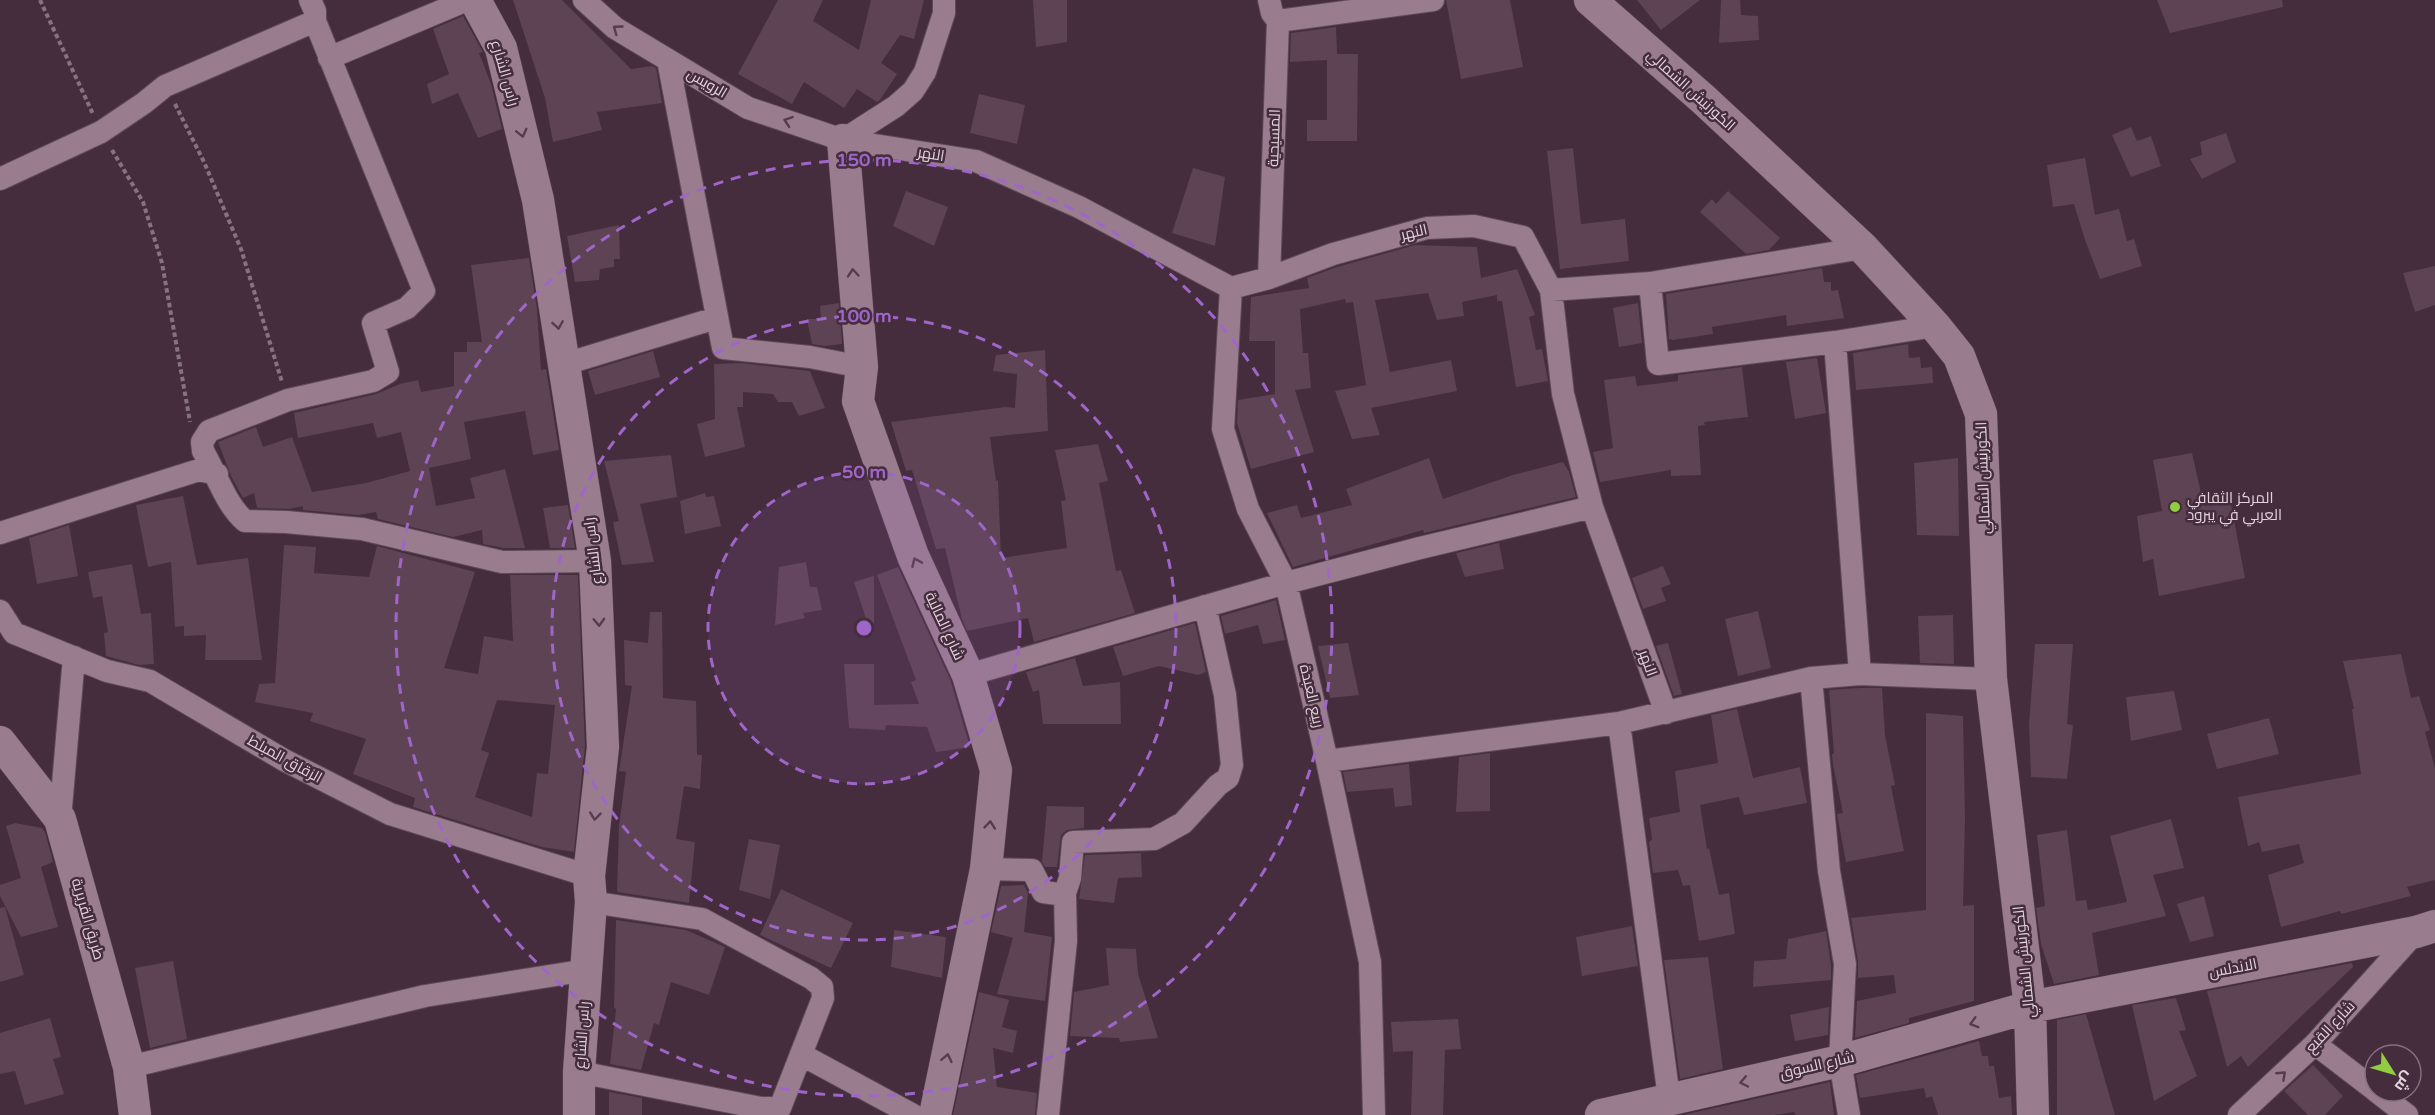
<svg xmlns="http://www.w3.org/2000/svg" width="2435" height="1115" font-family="'Varela Round',Cairo,sans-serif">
	<rect width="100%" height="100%" fill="#452d3d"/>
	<!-- building -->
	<path fill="#5d4354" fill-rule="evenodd" d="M 513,0 L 562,0 L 631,69 L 652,66 L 656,68 L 662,103 L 597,112 L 602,130 L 553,142 L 545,98 Z
		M 778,0 L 823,0 L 813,21 L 859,50 L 871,0 L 924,0 L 914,39 L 900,35 L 881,63 L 897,74 L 880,100 L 877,102 L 857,89 L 844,108 L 804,82 L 792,104 L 738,74 Z
		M 1033,0 L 1067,0 L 1067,42 L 1036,47 Z
		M 1446,0 L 1510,0 L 1523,67 L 1461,79 Z
		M 1637,0 L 1700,0 L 1661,30 Z
		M 1721,0 L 1740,0 L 1741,15 L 1758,16 L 1759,40 L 1719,43 Z
		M 2157,0 L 2282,0 L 2283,7 L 2170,33 Z
		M 463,16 L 483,52 L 479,53 L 491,84 L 502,129 L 478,138 L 458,93 L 432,104 L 427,84 L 449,74 L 433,29 Z
		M 1336,27 L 1337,54 L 1358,54 L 1357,141 L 1307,141 L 1307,120 L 1327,120 L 1327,60 L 1290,62 L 1291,33 Z
		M 979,94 L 1025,105 L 1017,144 L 970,133 Z
		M 2131,127 L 2137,141 L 2151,136 L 2161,166 L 2131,177 L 2112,135 Z
		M 2226,133 L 2236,162 L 2202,179 L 2190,159 L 2202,155 L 2200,142 Z
		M 1573,148 L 1581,224 L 1625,219 L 1629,261 L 1560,269 L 1547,151 Z
		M 2085,158 L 2095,215 L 2119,209 L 2127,241 L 2134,239 L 2142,266 L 2100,279 L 2085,240 L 2074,204 L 2053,207 L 2047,165 Z
		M 1193,168 L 1225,177 L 1215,246 L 1172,233 Z
		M 906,191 L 948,207 L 934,246 L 893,226 Z
		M 1728,191 L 1780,238 L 1769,250 L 1746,254 L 1700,212 L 1712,199 L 1716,204 Z
		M 619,225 L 620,259 L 614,259 L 614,267 L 600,269 L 599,280 L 575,282 L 567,236 Z
		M 1415,245 L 1477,247 L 1481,278 L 1517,269 L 1535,315 L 1529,317 L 1536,350 L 1542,349 L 1548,381 L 1516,387 L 1502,301 L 1497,301 L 1497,295 L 1462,302 L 1464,316 L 1437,320 L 1428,293 L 1375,300 L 1390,372 L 1451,360 L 1457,391 L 1371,408 L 1380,435 L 1352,439 L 1335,391 L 1366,385 L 1353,302 L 1346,303 L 1345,299 L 1300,309 L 1303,353 L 1308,353 L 1311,388 L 1295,390 L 1314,452 L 1251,469 L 1237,423 L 1238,400 L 1275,394 L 1275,341 L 1249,341 L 1251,297 L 1309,288 L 1307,278 L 1337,267 Z
		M 529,258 L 537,309 L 541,370 L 546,369 L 559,450 L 533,455 L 525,411 L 464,422 L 471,459 L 429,468 L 436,506 L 475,498 L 470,478 L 505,469 L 525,548 L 504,548 L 483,544 L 482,530 L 453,537 L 378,519 L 376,512 L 358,515 L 303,510 L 303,506 L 289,509 L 257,508 L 254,493 L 243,498 L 231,476 L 218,442 L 256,427 L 263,447 L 292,437 L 312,492 L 366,483 L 410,471 L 401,432 L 377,438 L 373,423 L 298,438 L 294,413 L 376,394 L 400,384 L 418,380 L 421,392 L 454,386 L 454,352 L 467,352 L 467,342 L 482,342 L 471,265 Z
		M 2435,266 L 2435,305 L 2415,312 L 2403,273 Z
		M 1822,268 L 1824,282 L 1831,282 L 1831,291 L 1838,290 L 1844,318 L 1787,326 L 1786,315 L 1712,327 L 1713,334 L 1673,340 L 1669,339 L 1666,294 Z
		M 839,303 L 842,344 L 825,346 L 812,344 L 807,319 L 821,319 L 820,306 Z
		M 1638,303 L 1642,343 L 1619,347 L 1613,308 Z
		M 1908,344 L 1909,358 L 1920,357 L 1921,368 L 1932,367 L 1933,383 L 1856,390 L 1853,353 Z
		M 1045,350 L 1048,431 L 990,437 L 996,481 L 998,480 L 1001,558 L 1067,548 L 1061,501 L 1066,500 L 1055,450 L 1098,444 L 1108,481 L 1099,483 L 1116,571 L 1121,570 L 1135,613 L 1034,642 L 1028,618 L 967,631 L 962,619 L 945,548 L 936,549 L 912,470 L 906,471 L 891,422 L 1005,407 L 1015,408 L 1017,374 L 993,371 L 996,355 Z
		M 653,351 L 660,377 L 595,395 L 588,371 Z
		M 1817,358 L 1826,413 L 1795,419 L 1786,362 Z
		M 741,363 L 810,371 L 825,408 L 799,416 L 792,402 L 778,402 L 773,394 L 743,392 L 743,407 L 737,407 L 745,447 L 705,457 L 697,424 L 715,419 L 714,364 Z
		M 1742,367 L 1748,417 L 1704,422 L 1705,425 L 1698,426 L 1701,475 L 1671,476 L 1671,470 L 1600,482 L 1593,452 L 1613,448 L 1604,380 L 1635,376 L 1637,386 L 1678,381 L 1678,375 Z
		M 2192,453 L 2204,506 L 2230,499 L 2245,578 L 2159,596 L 2153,559 L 2143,562 L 2137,516 L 2162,511 L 2153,460 Z
		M 671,455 L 677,497 L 640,504 L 654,562 L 622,565 L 613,522 L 619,521 L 604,461 Z
		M 1429,458 L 1443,499 L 1513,475 L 1563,462 L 1569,472 L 1576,497 L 1424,533 L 1423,530 L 1293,567 L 1267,513 L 1297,505 L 1301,518 L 1352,505 L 1346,489 Z
		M 1958,458 L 1959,536 L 1917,535 L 1914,463 Z
		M 705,493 L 706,497 L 714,496 L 721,526 L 685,534 L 680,501 Z
		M 183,496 L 197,565 L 248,558 L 262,660 L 205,660 L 206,635 L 184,636 L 184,626 L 175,627 L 171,562 L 148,567 L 136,505 Z
		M 568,505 L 575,548 L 550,548 L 543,508 Z
		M 69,525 L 78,576 L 37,584 L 29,538 Z
		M 1499,543 L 1504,569 L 1465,577 L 1456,553 Z
		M 284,545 L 316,547 L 314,573 L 369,577 L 377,546 L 475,572 L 444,668 L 478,674 L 484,636 L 513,641 L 510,575 L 578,575 L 585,746 L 574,852 L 542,847 L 413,807 L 415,798 L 353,774 L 366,739 L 310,721 L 313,713 L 255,702 L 259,684 L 275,683 ZM 497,700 L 555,705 L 548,774 L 537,773 L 532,817 L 475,797 L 489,753 L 481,750 Z
		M 806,562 L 810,587 L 817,587 L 822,610 L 803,613 L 805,618 L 775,625 L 779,567 Z
		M 132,564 L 141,614 L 151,613 L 154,664 L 139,665 L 106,656 L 104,633 L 108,632 L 102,596 L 93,598 L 88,572 Z
		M 1663,566 L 1671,584 L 1661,588 L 1666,601 L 1643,609 L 1632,578 Z
		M 898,567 L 950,679 L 970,747 L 936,752 L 927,727 L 886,725 L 885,730 L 849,728 L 844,664 L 874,664 L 874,705 L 919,704 L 911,682 L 916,680 L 877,575 Z
		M 874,576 L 874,633 L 871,634 L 854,582 Z
		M 1276,600 L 1285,640 L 1263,644 L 1258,625 L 1225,634 L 1221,616 Z
		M 1758,611 L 1771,668 L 1738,676 L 1725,619 Z
		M 650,612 L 662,612 L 663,698 L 696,701 L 697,755 L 702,755 L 700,789 L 684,786 L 676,839 L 695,842 L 689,903 L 617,892 L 619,826 L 626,772 L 619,771 L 632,686 L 625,685 L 624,640 L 648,643 Z
		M 1953,615 L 1954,664 L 1920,663 L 1918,616 Z
		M 1195,623 L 1206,672 L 1198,675 L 1159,666 L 1123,676 L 1113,647 Z
		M 1348,643 L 1359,695 L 1330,698 L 1318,646 Z
		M 1668,643 L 1682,694 L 1674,696 L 1656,646 Z
		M 2035,644 L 2073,644 L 2067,724 L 2073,725 L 2067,779 L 2031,777 L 2029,724 Z
		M 2401,654 L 2411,698 L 2419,696 L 2430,730 L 2425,732 L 2435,768 L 2435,880 L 2407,887 L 2411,896 L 2341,914 L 2340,911 L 2281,927 L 2268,875 L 2304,863 L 2299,844 L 2262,852 L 2259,842 L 2248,846 L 2238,797 L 2361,774 L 2352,709 L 2354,709 L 2343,661 Z
		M 1075,658 L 1083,686 L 1120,682 L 1121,724 L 1043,724 L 1039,690 L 1033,692 L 1026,672 Z
		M 1860,688 L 1882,688 L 1885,735 L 1895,785 L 1891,786 L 1904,851 L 1846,862 L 1837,814 L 1843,813 L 1833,765 L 1832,754 L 1834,754 L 1829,690 Z
		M 2174,691 L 2182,730 L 2131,741 L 2126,697 Z
		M 1737,709 L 1753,778 L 1800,767 L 1807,803 L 1744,815 L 1739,797 L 1700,805 L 1707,849 L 1709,848 L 1719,895 L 1729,893 L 1735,934 L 1699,941 L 1690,885 L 1683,886 L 1678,870 L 1653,873 L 1649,842 L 1652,839 L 1649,818 L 1680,812 L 1675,771 L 1718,763 L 1711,715 Z
		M 1926,713 L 1963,716 L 1965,818 L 1963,906 L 1974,905 L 1974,1001 L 1909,1018 L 1909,1023 L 1855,1038 L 1857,1001 L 1896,993 L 1894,975 L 1858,978 L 1858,962 L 1851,918 L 1926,910 Z
		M 2269,718 L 2279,754 L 2217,769 L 2207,734 Z
		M 1490,753 L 1490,811 L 1456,812 L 1459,757 Z
		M 1409,764 L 1412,805 L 1395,807 L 1393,788 L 1347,792 L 1343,772 Z
		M 1047,806 L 1084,807 L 1084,828 L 1067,830 L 1061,835 L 1057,867 L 1045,867 L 1042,862 Z
		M 2171,819 L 2184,868 L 2153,875 L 2166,916 L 2092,933 L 2099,975 L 2054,984 L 2041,944 L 2036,908 L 2045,906 L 2037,835 L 2067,830 L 2076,901 L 2086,900 L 2088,910 L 2127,902 L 2110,836 Z
		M 15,823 L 42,828 L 45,832 L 53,862 L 41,867 L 58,927 L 21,937 L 0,896 L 0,885 L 21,878 L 6,826 Z
		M 749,839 L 780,845 L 770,899 L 739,890 Z
		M 1141,853 L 1142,877 L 1118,878 L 1114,903 L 1079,899 L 1085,855 Z
		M 1024,885 L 1028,893 L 1024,932 L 1052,937 L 1045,1001 L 997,994 L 1013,938 L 991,932 L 1001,886 Z
		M 781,889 L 853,923 L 831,968 L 760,935 Z
		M 2204,896 L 2214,936 L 2190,942 L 2177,904 Z
		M 5,907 L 24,975 L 0,982 L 0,908 Z
		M 616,920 L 686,930 L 725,947 L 709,995 L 671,982 L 659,1025 L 654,1023 L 641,1070 L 610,1064 L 616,1009 L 614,1008 Z
		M 1632,926 L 1638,966 L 1582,976 L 1576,937 Z
		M 894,930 L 946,937 L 942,978 L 891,967 Z
		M 1826,931 L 1831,965 L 1831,980 L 1753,987 L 1754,961 L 1786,959 L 1788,939 Z
		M 1106,948 L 1136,949 L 1138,974 L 1158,1038 L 1120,1042 L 1119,1038 L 1070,1036 L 1074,992 L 1109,985 Z
		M 1708,957 L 1723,1069 L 1680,1079 L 1664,960 Z
		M 173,961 L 187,1039 L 150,1048 L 135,968 Z
		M 2352,963 L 2353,967 L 2248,1067 L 2241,1056 L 2227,1067 L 2207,991 Z
		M 979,992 L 1009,1000 L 1002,1027 L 1017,1031 L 1013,1053 L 993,1048 L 997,1087 L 1037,1093 L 1035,1115 L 953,1115 Z
		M 2176,998 L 2186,1030 L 2179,1031 L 2197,1076 L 2154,1101 L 2132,1005 Z
		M 1829,1007 L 1828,1035 L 1795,1041 L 1790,1015 Z
		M 2086,1014 L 2115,1115 L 2057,1115 L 2057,1020 Z
		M 50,1018 L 61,1057 L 53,1059 L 64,1094 L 25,1105 L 15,1071 L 0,1074 L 0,1033 Z
		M 1458,1019 L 1461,1049 L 1445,1050 L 1443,1115 L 1411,1115 L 1413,1051 L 1393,1052 L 1391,1022 Z
		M 1979,1041 L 1982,1056 L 1988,1056 L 1989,1066 L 1994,1066 L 1999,1098 L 2011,1096 L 2012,1115 L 1938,1115 L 1932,1096 L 1926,1098 L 1924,1088 L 1860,1098 L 1856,1075 Z
		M 2313,1065 L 2343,1096 L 2325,1115 L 2308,1115 L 2284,1091 Z
		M 1830,1082 L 1834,1115 L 1796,1115 L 1794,1112 L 1774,1115 L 1683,1115 Z
		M 609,1092 L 642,1098 L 642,1115 L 609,1115 Z"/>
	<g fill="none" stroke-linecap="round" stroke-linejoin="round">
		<!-- street casing -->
		<g stroke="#5e4a58" stroke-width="24">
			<path id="street" d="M 310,0 L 315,11 L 315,21 L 424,291 L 407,308 L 373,323 L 388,372 L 373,381 L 288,400 L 209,431 L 202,442 L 203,451 C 216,473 226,505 245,521 L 286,522 L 362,529 L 502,562 L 595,561
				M 584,0 L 615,28 L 748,108 L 843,140 L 976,161 L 1079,207 L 1231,288 L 1269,278 L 1333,254 L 1427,228 L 1474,226 L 1523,237 L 1551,290 L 1563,394 L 1592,507 L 1666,713
				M 1269,0 L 1272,13 L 1278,21 L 1269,278
				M 1278,21 L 1433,0
				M 329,58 L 467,0
				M 668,60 L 723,348 L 810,357 L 862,367
				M 843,140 L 896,106 L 913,91 L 925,72 L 944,13 L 944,0
				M 0,179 L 101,132 L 144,103 L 165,86 L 315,21
				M 1650,283 L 1658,364 L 1835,342 L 1935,326
				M 1231,288 L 1223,429 L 1248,509 L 1286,583 L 1327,761 L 1370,962 L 1374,1115
				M 1551,290 L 1650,283 L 1863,248
				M 1835,342 L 1860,674
				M 565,364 L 716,318
				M 0,533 L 199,470 L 217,474
				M 0,611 L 14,633 L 107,671 L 150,681 L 284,760 L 390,814 L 589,876
				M 968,675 L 1286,583 L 1420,548 L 1592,507
				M 1811,678 L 1829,871 L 1845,964 L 1840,1061 L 1849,1115
				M 1619,723 L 1669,1098
				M 1327,761 L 1619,723 L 1811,678 L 1860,674 L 1991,679
				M 60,819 L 74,657
				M 986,869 L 1032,870 L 1043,892 L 1065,895
				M 2315,1044 L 2375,1090
				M 802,1055 L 913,1115
				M 129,1067 L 425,996 L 587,970
				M 579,1072 L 761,1108 L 780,1108 L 823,998 L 822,987 L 811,978 L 702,919 L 591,902
				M 2376,1091 L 2407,1115
				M 1048,1115 L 1066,941 L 1065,893 L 1070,878 L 1073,842 L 1154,839 L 1183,823 L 1218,785 L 1228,778 L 1232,765 L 1225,695 L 1205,606
				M 2239,1115 L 2315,1044 L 2416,932"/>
		</g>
		<!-- secondary casing -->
		<g stroke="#5e4a58" stroke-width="33">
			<path id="secondary" d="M 475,0 L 501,48 L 538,200 L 595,561 L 603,747 L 589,876 L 591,902 L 579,1072 L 579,1115
				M 1590,0 L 1703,99 L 1863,248 L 1935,326 L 1959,356 L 1981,414 L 1991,679 L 2030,1007 L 2033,1115
				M 843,140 L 862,367 L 858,401 L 913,556 L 968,675 L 996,770 L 986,869 L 935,1115
				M 0,742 L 60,819 L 129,1067 L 135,1115
				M 1601,1115 L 1840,1061 L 2030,1007 L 2416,932 L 2435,926"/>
		</g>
		<!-- path -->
		<path stroke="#877380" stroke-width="4" stroke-dasharray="4.5 3" stroke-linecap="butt" d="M 40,0 L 93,114
			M 175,104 L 204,162 L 241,249 L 282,382
			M 112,150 L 143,202 L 162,263 L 190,422"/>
		<!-- street -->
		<use href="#street" stroke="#997d8f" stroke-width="22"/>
		<!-- secondary -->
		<use href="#secondary" stroke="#997d8f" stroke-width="32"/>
	</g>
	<!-- one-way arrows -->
	<defs><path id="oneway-chevron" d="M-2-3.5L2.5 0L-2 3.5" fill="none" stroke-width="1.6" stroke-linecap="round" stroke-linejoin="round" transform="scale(1.5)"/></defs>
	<g stroke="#563d4d">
		<use href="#oneway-chevron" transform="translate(617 29) rotate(-144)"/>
		<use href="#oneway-chevron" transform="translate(788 121) rotate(-161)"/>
		<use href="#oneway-chevron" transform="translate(522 133) rotate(76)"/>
		<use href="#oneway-chevron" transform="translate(853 273) rotate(-95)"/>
		<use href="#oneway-chevron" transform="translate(558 325) rotate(81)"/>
		<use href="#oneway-chevron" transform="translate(916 562) rotate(-114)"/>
		<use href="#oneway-chevron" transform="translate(599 622) rotate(88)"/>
		<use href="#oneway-chevron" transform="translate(595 816) rotate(96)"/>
		<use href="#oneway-chevron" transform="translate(990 825) rotate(-84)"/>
		<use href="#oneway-chevron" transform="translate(1974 1023) rotate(164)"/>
		<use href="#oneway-chevron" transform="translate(947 1058) rotate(-78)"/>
		<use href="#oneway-chevron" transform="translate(2282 1075) rotate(-43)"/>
		<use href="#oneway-chevron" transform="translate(1744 1082) rotate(168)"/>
	</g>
	<!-- distance rings -->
	<circle cx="864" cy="628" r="156" fill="#9f66c9" fill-opacity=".12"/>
	<g fill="none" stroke="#9f66c9" stroke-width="3" stroke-dasharray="10 8">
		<circle cx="864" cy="628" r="156"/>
		<circle cx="864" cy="628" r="312"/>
		<circle cx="864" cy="628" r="468"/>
	</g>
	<!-- markers -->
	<circle fill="#90cd40" stroke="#452d3d" stroke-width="2" cx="2175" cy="507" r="6"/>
	<g text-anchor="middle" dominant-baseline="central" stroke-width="5" stroke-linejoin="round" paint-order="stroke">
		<!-- street labels -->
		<g font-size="15" fill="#e2d2dc" stroke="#452d3d">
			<text transform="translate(505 73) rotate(74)">راس الشارع</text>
			<text transform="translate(707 83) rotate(30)">الرويس</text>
			<text transform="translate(1691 90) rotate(42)">الكورنيش الشمالي</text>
			<text transform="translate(1274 138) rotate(-88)">المسيحية</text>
			<text transform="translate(931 154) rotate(9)">النهر</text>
			<text transform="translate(1414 232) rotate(-13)">النهر</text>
			<text transform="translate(1983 478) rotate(-92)">الكورنيش الشمالي</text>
			<text transform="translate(593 551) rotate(-97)">راس الشارع</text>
			<text transform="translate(945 626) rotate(65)">شارع المالية</text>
			<text transform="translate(1648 663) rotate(70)">النهر</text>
			<text transform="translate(1312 696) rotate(77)">ربيع العبدة</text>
			<text transform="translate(285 759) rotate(29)">الزقاق المبلط</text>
			<text transform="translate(88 919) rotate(74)">طريق القريرية</text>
			<text transform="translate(2024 962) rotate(-96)">الكورنيش الشمالي</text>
			<text transform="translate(2233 968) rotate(-11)">الاندلس</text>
			<text transform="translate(2330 1027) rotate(-47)">شارع القبع</text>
			<text transform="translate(582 1035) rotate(-86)">راس الشارع</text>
			<text transform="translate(1817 1065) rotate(-13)">شارع السوق</text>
		</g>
		<!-- poi labels -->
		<g font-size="15" fill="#e2d2dc" stroke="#452d3d" text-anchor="start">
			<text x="2187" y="498">المركز الثقافي<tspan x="2187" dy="17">العربي في يبرود</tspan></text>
		</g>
	</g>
	<circle cx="864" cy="628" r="9" fill="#9f66c9" stroke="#452d3d" stroke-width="3"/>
	<g font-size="18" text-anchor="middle" font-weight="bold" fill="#9f66c9" stroke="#452d3d" stroke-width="5" stroke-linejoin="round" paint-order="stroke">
		<text x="864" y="166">150 m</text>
		<text x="864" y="322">100 m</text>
		<text x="864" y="478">50 m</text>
	</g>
	<!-- north arrow -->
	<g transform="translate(2393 1073) rotate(127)"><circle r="28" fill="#452d3d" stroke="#846f7d" stroke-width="1.5"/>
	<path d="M0-4.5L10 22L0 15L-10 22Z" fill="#90cd40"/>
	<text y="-9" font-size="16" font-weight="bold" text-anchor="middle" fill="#e2d2dc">ش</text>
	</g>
</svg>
